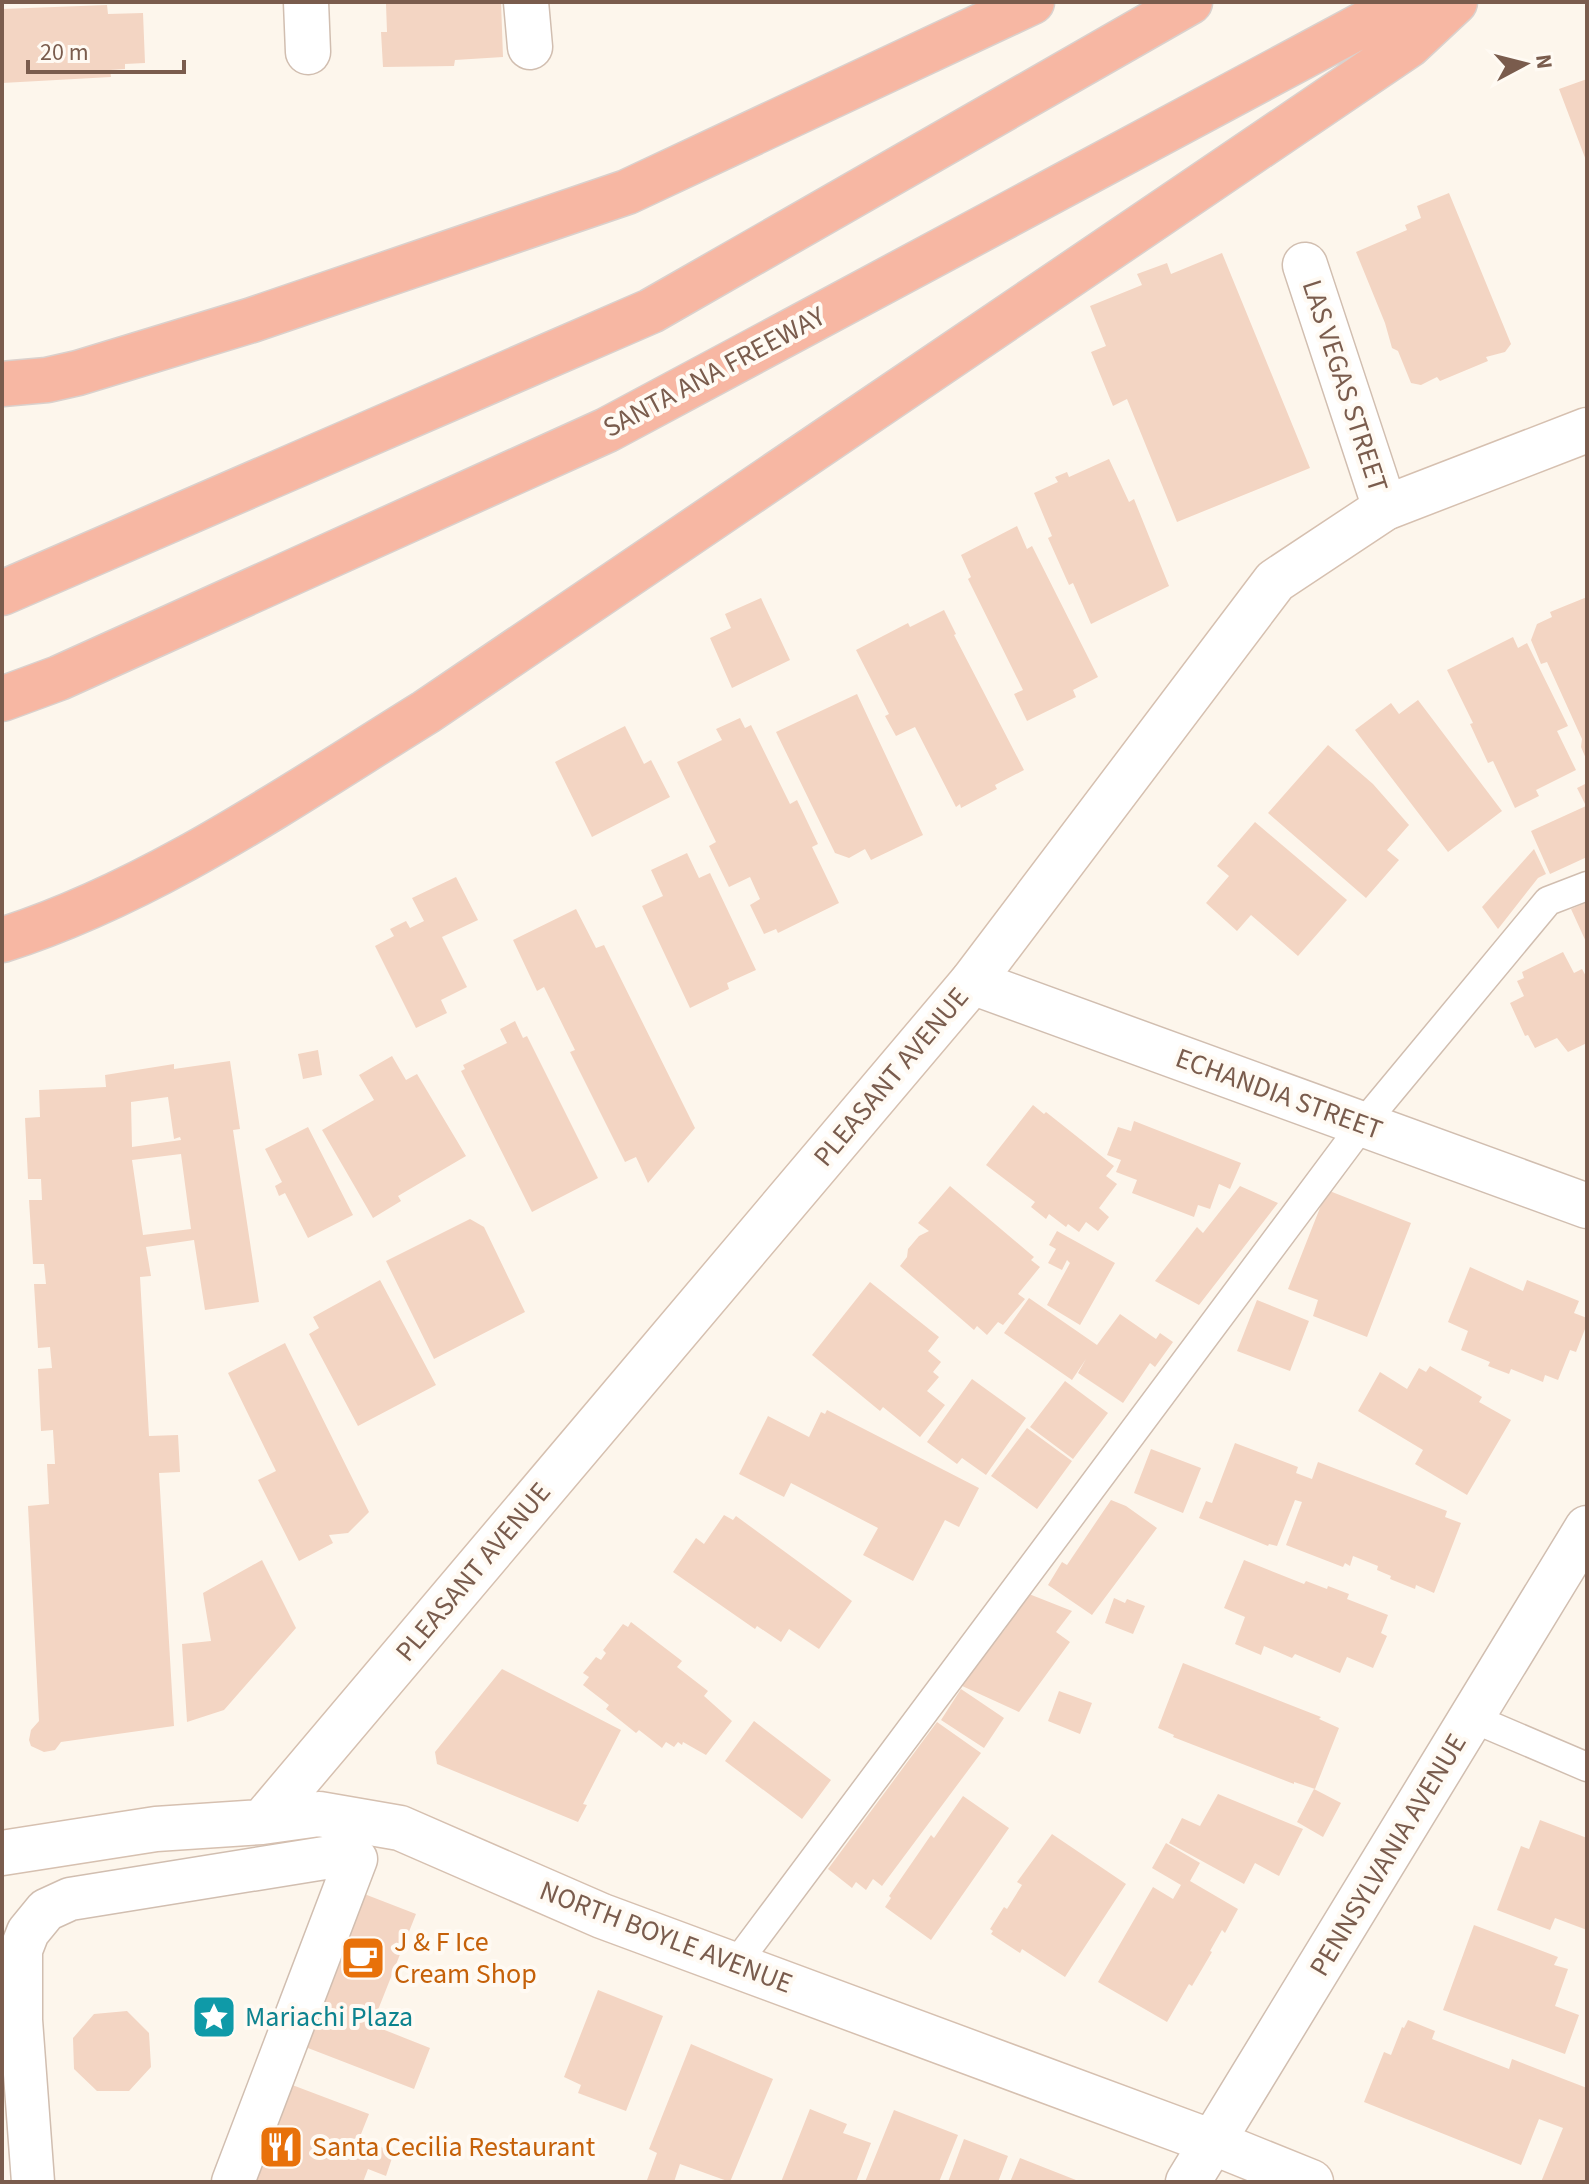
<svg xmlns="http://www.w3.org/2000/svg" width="1589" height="2184" font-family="'Source Sans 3',sans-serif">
	<rect width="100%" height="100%" fill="#fdf6ec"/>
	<!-- building -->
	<path fill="#f3d5c3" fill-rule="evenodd" d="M 422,2 L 501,2 L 503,57 L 455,60 L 454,66 L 383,67 L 381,32 L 387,32 L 386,4 Z
		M 107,5 L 108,14 L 143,13 L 145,63 L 125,64 L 125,69 L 110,70 L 111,77 L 2,83 L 2,9 Z
		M 1587,79 L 1587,163 L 1559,89 Z
		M 1449,193 L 1511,344 L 1505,352 L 1486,357 L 1488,361 L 1440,381 L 1437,377 L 1421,385 L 1411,383 L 1398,351 L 1392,348 L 1385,323 L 1356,252 L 1407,230 L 1405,225 L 1421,218 L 1417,206 Z
		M 1222,253 L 1310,468 L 1177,522 L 1127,399 L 1113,406 L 1091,352 L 1106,346 L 1090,306 L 1142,285 L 1137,274 L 1167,263 L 1171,274 Z
		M 1109,459 L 1129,502 L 1134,499 L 1169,586 L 1091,624 L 1073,583 L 1069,585 L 1048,538 L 1052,536 L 1034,493 L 1058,482 L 1055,477 L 1067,472 L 1069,477 Z
		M 1017,526 L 1027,549 L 1032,546 L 1098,677 L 1073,690 L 1076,697 L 1027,721 L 1014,694 L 1023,690 L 968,579 L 971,577 L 961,555 Z
		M 1587,597 L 1587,761 L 1581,747 L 1582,739 L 1547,662 L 1541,664 L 1531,640 L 1537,624 L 1552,617 L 1550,612 Z
		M 761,598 L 790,660 L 732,688 L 710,638 L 731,628 L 725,614 Z
		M 944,610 L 956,634 L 954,635 L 1024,770 L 995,785 L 997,789 L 961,808 L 960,804 L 956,807 L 915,727 L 896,736 L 885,716 L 889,714 L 856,650 L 908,623 L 910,627 Z
		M 1513,637 L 1518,648 L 1527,643 L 1568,726 L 1557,731 L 1576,770 L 1536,790 L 1539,796 L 1515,808 L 1493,761 L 1488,763 L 1470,724 L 1473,723 L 1447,670 Z
		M 857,694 L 923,835 L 871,860 L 865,849 L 849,858 L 835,853 L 776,732 Z
		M 1418,700 L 1502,811 L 1448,852 L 1355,730 L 1391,703 L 1399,714 Z
		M 740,718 L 745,728 L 751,725 L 790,804 L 797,800 L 818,844 L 812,847 L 839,903 L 778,933 L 776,929 L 764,934 L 750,905 L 760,899 L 750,877 L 729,887 L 709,846 L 716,842 L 677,762 L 722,740 L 716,729 Z
		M 625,726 L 644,764 L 651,760 L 670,797 L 592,837 L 555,762 Z
		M 1328,745 L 1373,784 L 1409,825 L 1387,850 L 1399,860 L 1366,898 L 1268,813 Z
		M 1587,783 L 1587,857 L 1550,874 L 1531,831 L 1586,806 L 1577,788 Z
		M 1255,822 L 1347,900 L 1298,956 L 1251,915 L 1237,931 L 1206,903 L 1229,876 L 1217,866 Z
		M 1534,849 L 1546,874 L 1538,878 L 1498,929 L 1482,907 Z
		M 687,853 L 699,878 L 710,873 L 756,970 L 727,983 L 729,989 L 690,1008 L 642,906 L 663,896 L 651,870 Z
		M 456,877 L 478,920 L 442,937 L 467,987 L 441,1000 L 447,1013 L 416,1028 L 375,946 L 394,936 L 390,929 L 406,921 L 410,928 L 424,921 L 412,898 Z
		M 1587,902 L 1587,944 L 1571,909 Z
		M 576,909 L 596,948 L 604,945 L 695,1128 L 648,1183 L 636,1157 L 625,1162 L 570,1052 L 575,1050 L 544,987 L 537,991 L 513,940 Z
		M 1563,952 L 1574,973 L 1582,969 L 1587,978 L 1587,1043 L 1568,1052 L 1557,1038 L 1535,1048 L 1528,1035 L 1525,1036 L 1510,1003 L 1524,996 L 1517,981 L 1524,978 L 1522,972 Z
		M 515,1021 L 523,1038 L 527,1036 L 598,1178 L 532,1212 L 461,1071 L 465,1069 L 463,1065 L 507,1043 L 500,1029 Z
		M 318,1050 L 322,1075 L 303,1079 L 298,1054 Z
		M 392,1056 L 406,1080 L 417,1074 L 466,1156 L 398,1196 L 401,1201 L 373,1218 L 322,1130 L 374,1100 L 359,1075 Z
		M 230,1061 L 240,1129 L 233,1130 L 259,1302 L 205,1310 L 194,1240 L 146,1247 L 151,1276 L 140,1277 L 149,1436 L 178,1435 L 180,1472 L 159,1473 L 174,1726 L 61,1742 L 55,1750 L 44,1752 L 31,1746 L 29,1740 L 31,1730 L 39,1721 L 28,1506 L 49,1504 L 47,1464 L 55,1464 L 53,1430 L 41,1431 L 38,1369 L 52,1368 L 50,1347 L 38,1348 L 34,1284 L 46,1284 L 44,1264 L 33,1264 L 29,1200 L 42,1200 L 41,1179 L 28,1179 L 25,1118 L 40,1117 L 39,1090 L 106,1087 L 105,1075 L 174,1064 L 174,1069 ZM 168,1097 L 174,1139 L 180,1137 L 181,1140 L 132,1147 L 131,1102 ZM 181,1154 L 191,1229 L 143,1235 L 132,1160 Z
		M 1033,1105 L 1044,1114 L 1046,1112 L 1114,1166 L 1106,1176 L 1117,1184 L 1099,1208 L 1109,1217 L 1098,1231 L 1086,1222 L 1079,1232 L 1068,1224 L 1066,1227 L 1049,1214 L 1046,1219 L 1031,1207 L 1035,1202 L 986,1165 Z
		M 1134,1121 L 1241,1163 L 1230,1189 L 1219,1184 L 1210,1209 L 1198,1205 L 1194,1217 L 1132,1193 L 1137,1180 L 1116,1172 L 1121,1160 L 1107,1155 L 1118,1127 L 1131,1131 Z
		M 308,1127 L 353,1215 L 308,1238 L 285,1193 L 279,1196 L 275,1186 L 282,1182 L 265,1149 Z
		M 950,1186 L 1034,1257 L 1031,1260 L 1040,1267 L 1018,1294 L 1025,1299 L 1003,1325 L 998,1322 L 987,1335 L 977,1326 L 974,1330 L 900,1266 L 907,1257 L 908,1249 L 919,1236 L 929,1231 L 918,1223 Z
		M 1240,1186 L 1278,1203 L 1199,1305 L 1155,1281 L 1197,1227 L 1203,1233 Z
		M 1327,1190 L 1411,1223 L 1367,1337 L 1313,1316 L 1318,1300 L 1288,1289 Z
		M 470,1219 L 484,1227 L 525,1312 L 434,1359 L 386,1261 Z
		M 1057,1231 L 1115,1263 L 1080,1325 L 1047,1305 L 1070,1263 L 1067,1260 L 1062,1270 L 1048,1263 L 1056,1249 L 1049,1245 Z
		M 1470,1267 L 1523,1291 L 1527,1280 L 1579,1301 L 1574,1313 L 1587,1318 L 1587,1324 L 1576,1352 L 1570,1350 L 1558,1380 L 1545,1375 L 1543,1382 L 1511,1369 L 1509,1374 L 1488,1366 L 1490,1362 L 1461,1350 L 1468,1331 L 1448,1322 Z
		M 380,1280 L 436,1385 L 358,1426 L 309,1334 L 319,1328 L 313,1317 Z
		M 870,1282 L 939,1337 L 928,1351 L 941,1362 L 933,1372 L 939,1377 L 927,1391 L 945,1405 L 920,1437 L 883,1407 L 880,1411 L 812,1355 Z
		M 1029,1298 L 1097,1345 L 1120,1314 L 1156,1339 L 1160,1333 L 1173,1342 L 1155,1367 L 1150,1363 L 1123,1403 L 1078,1373 L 1086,1359 L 1072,1380 L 1004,1333 Z
		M 1257,1300 L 1309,1321 L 1290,1371 L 1237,1351 Z
		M 285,1343 L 369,1512 L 348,1533 L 329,1535 L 333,1543 L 299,1561 L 258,1480 L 276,1471 L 228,1373 Z
		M 1430,1366 L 1482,1397 L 1479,1402 L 1511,1420 L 1467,1495 L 1415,1464 L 1423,1450 L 1358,1411 L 1380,1372 L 1407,1389 L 1419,1368 L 1426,1372 Z
		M 972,1379 L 1026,1418 L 986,1475 L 962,1458 L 957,1464 L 927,1442 Z
		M 1065,1381 L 1108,1413 L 1073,1459 L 1030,1427 Z
		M 827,1410 L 979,1488 L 959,1527 L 945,1520 L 913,1581 L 863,1555 L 878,1528 L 791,1483 L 784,1497 L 739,1474 L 768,1416 L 809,1437 L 821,1412 L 825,1414 Z
		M 1027,1428 L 1072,1461 L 1037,1509 L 991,1476 Z
		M 1235,1443 L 1298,1467 L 1296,1473 L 1312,1479 L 1318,1462 L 1447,1511 L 1445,1517 L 1461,1523 L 1434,1593 L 1416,1585 L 1415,1589 L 1390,1579 L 1391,1576 L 1377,1570 L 1378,1566 L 1353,1556 L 1350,1566 L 1345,1563 L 1343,1567 L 1286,1545 L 1302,1502 L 1295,1500 L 1277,1546 L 1269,1544 L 1268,1546 L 1199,1518 L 1206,1501 L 1212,1503 Z
		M 1151,1449 L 1201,1468 L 1183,1513 L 1134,1493 Z
		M 1111,1500 L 1126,1506 L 1157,1528 L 1092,1615 L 1048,1585 L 1062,1562 L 1067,1565 Z
		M 724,1515 L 733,1520 L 736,1516 L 852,1601 L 819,1649 L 789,1629 L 781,1642 L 757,1626 L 755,1629 L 673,1572 L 696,1538 L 704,1544 Z
		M 262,1560 L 296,1628 L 224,1710 L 187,1722 L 182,1644 L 211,1641 L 203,1593 Z
		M 1244,1560 L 1304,1584 L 1306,1581 L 1327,1589 L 1328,1586 L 1349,1594 L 1347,1599 L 1388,1615 L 1381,1633 L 1387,1636 L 1373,1668 L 1347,1657 L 1340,1673 L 1295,1654 L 1292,1658 L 1264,1646 L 1261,1655 L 1235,1644 L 1245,1617 L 1224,1608 Z
		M 1029,1594 L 1072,1611 L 1056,1632 L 1070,1642 L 1019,1712 L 960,1685 L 1006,1628 L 1004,1626 Z
		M 1114,1598 L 1125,1603 L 1127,1599 L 1145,1606 L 1133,1634 L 1105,1623 Z
		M 631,1622 L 682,1661 L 677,1667 L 708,1691 L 704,1696 L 732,1721 L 706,1755 L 683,1742 L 682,1745 L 678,1742 L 674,1747 L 666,1742 L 662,1748 L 639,1730 L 636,1733 L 606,1709 L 609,1705 L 583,1685 L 589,1677 L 583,1673 L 596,1657 L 601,1660 L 606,1653 L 603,1650 L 623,1624 L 628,1627 Z
		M 1183,1663 L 1321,1717 L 1319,1719 L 1339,1728 L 1315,1789 L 1294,1782 L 1294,1784 L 1173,1737 L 1174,1735 L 1158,1728 Z
		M 502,1669 L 621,1730 L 583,1804 L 587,1805 L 578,1822 L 437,1764 L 435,1752 Z
		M 961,1689 L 1004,1718 L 984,1748 L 941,1720 Z
		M 1059,1691 L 1092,1703 L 1080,1734 L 1048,1721 Z
		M 754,1721 L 831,1780 L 802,1819 L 725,1761 Z
		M 937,1722 L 981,1753 L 882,1886 L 873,1879 L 866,1890 L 856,1882 L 852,1888 L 828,1869 Z
		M 1314,1789 L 1341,1803 L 1323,1837 L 1297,1822 Z
		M 1218,1794 L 1303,1829 L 1279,1876 L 1255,1863 L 1244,1884 L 1169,1843 L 1182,1818 L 1200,1826 Z
		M 963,1796 L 1009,1828 L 931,1940 L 885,1907 L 891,1898 L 889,1896 L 931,1835 L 934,1838 Z
		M 1540,1820 L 1587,1838 L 1587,1930 L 1555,1918 L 1550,1930 L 1497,1910 L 1521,1846 L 1529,1849 Z
		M 1052,1834 L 1126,1884 L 1065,1977 L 1022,1949 L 1020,1953 L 991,1934 L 993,1931 L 990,1929 L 1004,1907 L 1007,1909 L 1022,1885 L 1017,1882 Z
		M 1166,1843 L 1200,1863 L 1190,1881 L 1238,1909 L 1225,1933 L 1222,1930 L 1210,1951 L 1212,1952 L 1192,1986 L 1189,1984 L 1167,2022 L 1098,1982 L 1153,1887 L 1173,1899 L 1181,1885 L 1152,1868 Z
		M 354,1890 L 416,1914 L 372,2025 L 430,2048 L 414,2089 L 295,2043 Z
		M 1474,1925 L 1558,1957 L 1554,1965 L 1568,1969 L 1555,2006 L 1579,2015 L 1565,2054 L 1443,2010 Z
		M 598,1990 L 663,2016 L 626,2111 L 578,2093 L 581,2085 L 564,2077 Z
		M 127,2011 L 149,2033 L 151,2067 L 129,2091 L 97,2091 L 74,2069 L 73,2038 L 94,2014 Z
		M 1408,2020 L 1435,2031 L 1432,2039 L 1509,2069 L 1512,2059 L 1587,2088 L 1587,2182 L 1541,2182 L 1563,2128 L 1539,2119 L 1521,2165 L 1364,2102 L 1384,2052 L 1391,2055 L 1402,2027 L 1404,2028 Z
		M 691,2044 L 773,2079 L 730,2182 L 680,2164 L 674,2182 L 652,2182 L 647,2180 L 657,2153 L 649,2149 Z
		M 279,2080 L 369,2114 L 359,2139 L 394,2152 L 386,2176 L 368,2169 L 363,2182 L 240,2182 Z
		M 810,2109 L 847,2124 L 843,2133 L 871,2143 L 856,2182 L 781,2182 Z
		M 894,2110 L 958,2135 L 939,2182 L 865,2182 Z
		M 964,2139 L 1008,2156 L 998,2182 L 948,2182 Z
		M 1020,2158 L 1081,2182 L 1010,2182 Z"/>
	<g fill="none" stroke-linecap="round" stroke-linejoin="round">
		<!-- service casing -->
		<g stroke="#d1beb0" stroke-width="31">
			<path id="service" d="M 1472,1718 L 1587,1767
				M 735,1965 L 1363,1124 L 1548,901 L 1587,886"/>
		</g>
		<!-- pedestrian casing -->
		<g stroke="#d1beb0" stroke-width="45">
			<path id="pedestrian" d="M 33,2182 L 21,2020 L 21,1950 L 28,1932 L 46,1910 L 70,1899 L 337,1856 L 356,1859 L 233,2182"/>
		</g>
		<!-- minor casing -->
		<g stroke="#d1beb0" stroke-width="47">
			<path id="minor" d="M 306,2 L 308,52
				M 526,2 L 530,47
				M 1305,265 L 1385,508
				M 1188,2182 L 1587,1528"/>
		</g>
		<!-- tertiary casing -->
		<g stroke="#d1beb0" stroke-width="47">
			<path id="tertiary" d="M 972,982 L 1587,1206"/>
		</g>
		<!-- secondary casing -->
		<g stroke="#d6c0b0" stroke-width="47">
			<path id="secondary" d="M 262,1822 L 972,982 L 1275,581 L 1385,508 L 1587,430
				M 2,1853 L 156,1829 L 262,1822 L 319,1814 L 400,1828 L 602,1916 L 1212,2142 L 1311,2182"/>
		</g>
		<!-- motorway casing -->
		<g stroke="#dad1cd" stroke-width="47">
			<path id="motorway" d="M 2,384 L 47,380 L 78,373 L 252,320 L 627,192 L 1032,2
				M 2,593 L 651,311 L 1190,2
				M 2,699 L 59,678 L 607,430 L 1405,2
				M 2,940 C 153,892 292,795 426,712 L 1409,45 L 1455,2"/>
		</g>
		<!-- service -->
		<use href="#service" stroke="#fff" stroke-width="28"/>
		<!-- pedestrian -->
		<use href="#pedestrian" stroke="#fff" stroke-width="42"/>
		<!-- minor -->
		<use href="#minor" stroke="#fff" stroke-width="44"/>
		<!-- tertiary -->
		<use href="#tertiary" stroke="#fff" stroke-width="44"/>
		<!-- secondary -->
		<use href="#secondary" stroke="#fff" stroke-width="44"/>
		<!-- motorway -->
		<use href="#motorway" stroke="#f7b7a3" stroke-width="44"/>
	</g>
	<!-- icons -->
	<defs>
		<g id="cafe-square" transform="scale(2.3)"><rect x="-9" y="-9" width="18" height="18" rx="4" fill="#e8710a" stroke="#fffaf3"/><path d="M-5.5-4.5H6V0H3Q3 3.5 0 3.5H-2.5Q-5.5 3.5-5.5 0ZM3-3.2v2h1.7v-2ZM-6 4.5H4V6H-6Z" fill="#fff"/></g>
		<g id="sight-square" transform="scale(2.3)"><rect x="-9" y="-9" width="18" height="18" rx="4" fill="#0f9aa8" stroke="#fffaf3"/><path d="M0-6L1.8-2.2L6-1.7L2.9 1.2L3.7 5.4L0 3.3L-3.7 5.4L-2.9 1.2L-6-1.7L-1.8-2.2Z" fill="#fff"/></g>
		<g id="restaurant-square" transform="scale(2.3)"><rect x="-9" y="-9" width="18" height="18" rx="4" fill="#e8710a" stroke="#fffaf3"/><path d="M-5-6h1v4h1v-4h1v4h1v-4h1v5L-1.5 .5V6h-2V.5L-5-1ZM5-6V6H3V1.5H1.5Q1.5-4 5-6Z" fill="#fff"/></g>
	</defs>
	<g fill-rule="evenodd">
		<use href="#cafe-square" x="363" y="1958"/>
		<use href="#sight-square" x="214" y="2017"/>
		<use href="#restaurant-square" x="281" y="2147"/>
	</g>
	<g text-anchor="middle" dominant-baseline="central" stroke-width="8" stroke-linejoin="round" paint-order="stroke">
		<!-- street labels -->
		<g font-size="28" fill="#7a5c4d" stroke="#fffaf3">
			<text transform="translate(714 372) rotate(-28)">SANTA ANA FREEWAY</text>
			<text transform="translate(1345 386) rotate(72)">LAS VEGAS STREET</text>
			<text transform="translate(891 1077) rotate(-50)">PLEASANT AVENUE</text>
			<text transform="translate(1279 1094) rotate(20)">ECHANDIA STREET</text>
			<text transform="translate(473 1572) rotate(-50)">PLEASANT AVENUE</text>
			<text transform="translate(1388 1855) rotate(-59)">PENNSYLVANIA AVENUE</text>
			<text transform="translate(666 1937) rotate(21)">NORTH BOYLE AVENUE</text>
		</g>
		<!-- food labels -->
		<g font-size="28" fill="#c56008" stroke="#fffaf3" text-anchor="start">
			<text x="394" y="1942">J &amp; F Ice<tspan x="394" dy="32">Cream Shop</tspan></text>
			<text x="312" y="2147">Santa Cecilia Restaurant</text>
		</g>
		<!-- culture labels -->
		<g font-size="28" fill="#0d838f" stroke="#fffaf3" text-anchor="start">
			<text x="245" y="2017">Mariachi Plaza</text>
		</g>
	</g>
	<!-- border -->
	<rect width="1589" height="2184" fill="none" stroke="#7a5c4d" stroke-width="8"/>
	<!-- north arrow -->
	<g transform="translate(1525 64) rotate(83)" stroke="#fffaf3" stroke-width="6" paint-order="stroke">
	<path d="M0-6L14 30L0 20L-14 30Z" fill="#7a5c4d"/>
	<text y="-12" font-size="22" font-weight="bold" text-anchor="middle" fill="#7a5c4d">N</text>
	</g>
	<!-- scale -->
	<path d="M28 60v12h156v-12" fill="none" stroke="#7a5c4d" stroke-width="4"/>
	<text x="40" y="60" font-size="24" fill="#7a5c4d" stroke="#fffaf3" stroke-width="6" paint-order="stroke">20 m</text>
</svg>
